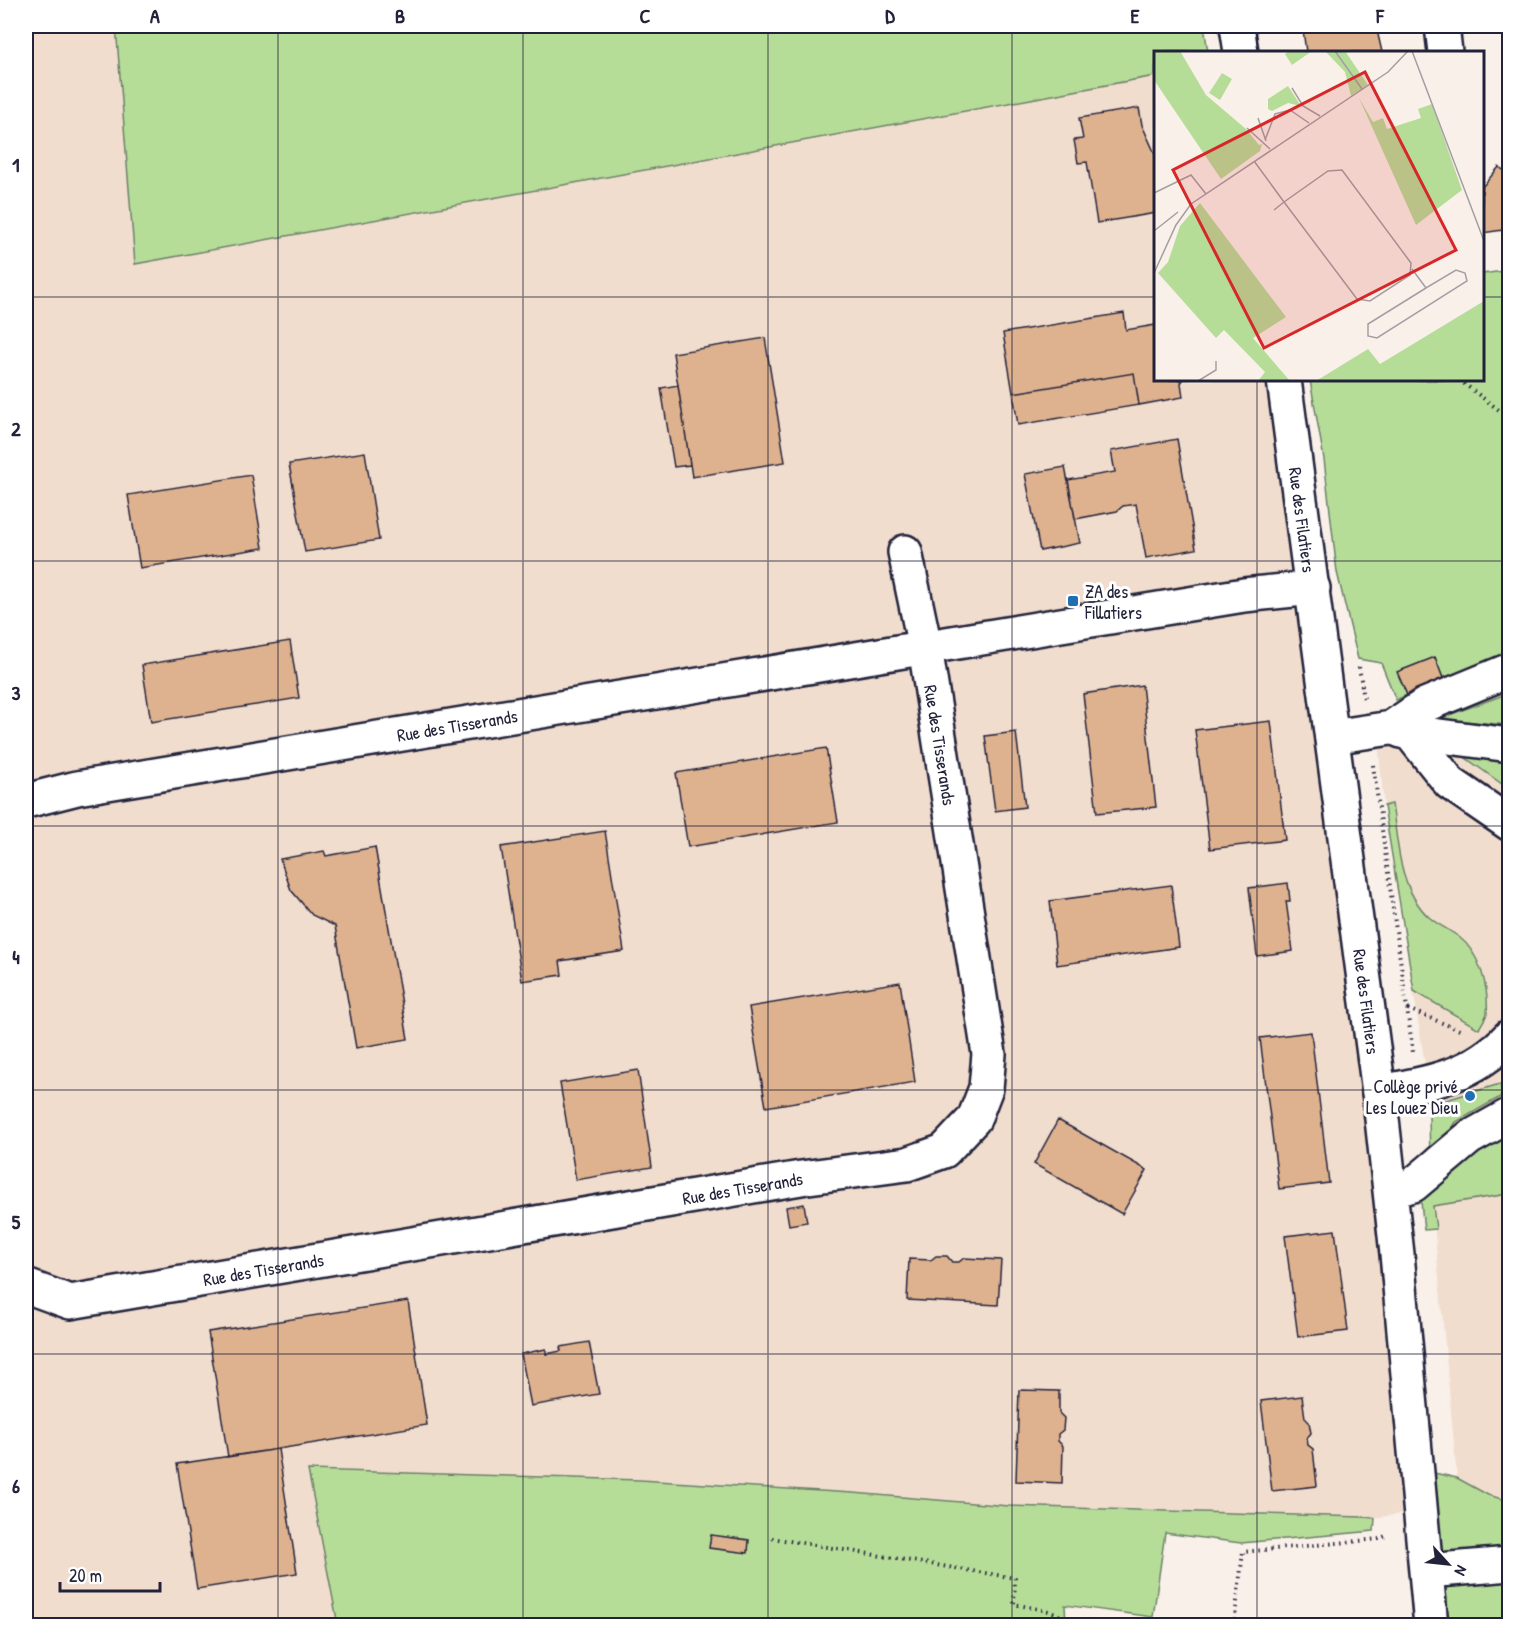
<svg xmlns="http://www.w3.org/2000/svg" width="1535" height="1651" font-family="'Patrick Hand',sans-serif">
	<rect width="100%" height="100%" fill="#f9f0e9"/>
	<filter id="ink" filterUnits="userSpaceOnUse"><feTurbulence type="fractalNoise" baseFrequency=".0167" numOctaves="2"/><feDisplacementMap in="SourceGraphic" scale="12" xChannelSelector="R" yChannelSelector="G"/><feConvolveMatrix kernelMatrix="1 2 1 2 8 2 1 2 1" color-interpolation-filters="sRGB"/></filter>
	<g filter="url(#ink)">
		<!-- built -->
		<path fill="#f1ddce" d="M 26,26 L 116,26 L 135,263 L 1155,76 L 1156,380 L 1284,380 L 1420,1511 L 1375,1518 L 1180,1513 L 1009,1506 L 853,1493 L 640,1480 L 308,1470 L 338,1625 L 26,1626 Z
			M 1509,670 L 1509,1501 L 1488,1495 L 1457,1478 L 1431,1191 L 1429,1115 L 1432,1109 L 1384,806 L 1377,731 Z"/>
		<!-- green -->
		<path fill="#b6dd98" stroke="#6c806a" stroke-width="1.5" d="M 116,26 L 1204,26 L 1208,52 L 1156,52 L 1155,76 L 135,264 Z
			M 1509,270 L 1509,660 L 1444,681 L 1435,658 L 1398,672 L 1407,695 L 1396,700 L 1381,663 L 1358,659 L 1337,572 L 1324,459 L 1310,380 L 1482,380 L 1483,274 Z
			M 1509,693 L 1509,725 L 1438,719 Z
			M 1463,756 L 1509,759 L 1509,789 Z
			M 1392,804 C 1397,835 1398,871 1414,898 C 1428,922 1439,923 1459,937 C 1480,953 1489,988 1487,1013 C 1486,1018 1481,1024 1479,1029 L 1414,991 L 1384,806 Z
			M 1500,1084 L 1502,1096 L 1456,1122 L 1430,1160 L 1429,1115 L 1436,1103 Z
			M 1506,1132 L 1508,1194 L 1433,1206 L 1436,1229 L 1424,1230 L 1420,1192 Z
			M 1416,1469 L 1457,1478 L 1488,1495 L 1509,1501 L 1509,1619 L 1460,1625 L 1431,1625 Z
			M 308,1470 L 640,1480 L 853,1493 L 1009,1506 L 1363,1517 L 1375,1518 L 1374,1531 L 1241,1543 L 1165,1533 L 1153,1617 L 1065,1605 L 1066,1625 L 338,1625 Z"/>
		<!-- building -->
		<path fill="#dfb28f" stroke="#22223b" stroke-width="1.5" d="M 1336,26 L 1376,26 L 1382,52 L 1306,52 L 1303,30 Z
			M 1504,26 L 1510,26 L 1510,53 L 1506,37 Z
			M 1139,108 L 1142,125 L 1156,156 L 1156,213 L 1097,223 L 1087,162 L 1078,163 L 1074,140 L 1083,139 L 1079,118 Z
			M 1499,167 L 1510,175 L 1510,229 L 1482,233 L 1482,187 Z
			M 1124,313 L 1126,330 L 1156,325 L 1156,380 L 1183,380 L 1181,383 L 1183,397 L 1139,405 L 1134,373 L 1013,393 L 1003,333 Z
			M 765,338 L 785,462 L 692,477 L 673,353 Z
			M 1134,373 L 1139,405 L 1018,425 L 1013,393 Z
			M 678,385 L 690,465 L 674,467 L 661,388 Z
			M 1177,439 L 1196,549 L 1146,558 L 1136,504 L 1123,506 L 1117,511 L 1075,519 L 1068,480 L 1115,472 L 1111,451 Z
			M 365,452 L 379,540 L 305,552 L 289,464 Z
			M 1065,467 L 1080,543 L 1040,551 L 1025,474 Z
			M 251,475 L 263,548 L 140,568 L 128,495 Z
			M 290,641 L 299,698 L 151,722 L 142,665 Z
			M 1435,657 L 1444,681 L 1407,695 L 1397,672 Z
			M 1142,685 L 1156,807 L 1097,813 L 1083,694 Z
			M 1271,721 L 1285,840 L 1210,849 L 1195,730 Z
			M 1016,732 L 1025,807 L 995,811 L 985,736 Z
			M 826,748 L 838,822 L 688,847 L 676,773 Z
			M 605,831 L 624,951 L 560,961 L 562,975 L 522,981 L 501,847 Z
			M 375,847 L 408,1039 L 356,1048 L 335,926 L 312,915 L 291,890 L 280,859 L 324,851 L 326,856 Z
			M 1288,883 L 1290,901 L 1286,901 L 1293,951 L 1257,956 L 1249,888 Z
			M 1171,885 L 1179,947 L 1057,965 L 1050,901 Z
			M 900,982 L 915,1082 L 766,1107 L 749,1007 Z
			M 1311,1032 L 1329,1183 L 1279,1189 L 1260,1038 Z
			M 638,1070 L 652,1167 L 576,1180 L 560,1083 Z
			M 1058,1120 L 1147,1170 L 1122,1214 L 1034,1164 Z
			M 804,1204 L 807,1222 L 789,1225 L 786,1207 Z
			M 1335,1230 L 1348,1331 L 1298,1337 L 1285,1236 Z
			M 936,1256 L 947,1256 L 952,1262 L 959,1262 L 964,1258 L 1001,1260 L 998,1305 L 907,1300 L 909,1259 L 931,1260 Z
			M 408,1301 L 427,1425 L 228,1457 L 208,1332 Z
			M 589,1342 L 599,1394 L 531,1406 L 521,1354 L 546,1349 L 546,1354 L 561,1351 L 560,1347 Z
			M 1019,1390 L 1059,1391 L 1059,1413 L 1064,1418 L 1063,1430 L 1058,1434 L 1058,1441 L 1063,1446 L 1062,1483 L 1016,1481 Z
			M 1302,1396 L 1305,1418 L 1309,1422 L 1311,1433 L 1307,1438 L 1308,1445 L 1313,1449 L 1317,1486 L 1272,1491 L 1261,1401 Z
			M 278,1449 L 297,1573 L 197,1589 L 177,1464 Z
			M 711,1535 L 749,1540 L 748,1553 L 709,1548 Z"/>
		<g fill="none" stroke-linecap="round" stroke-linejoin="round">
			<!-- minor casing -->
			<g stroke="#22223b" stroke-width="38">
				<g id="minor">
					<path d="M 1237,26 L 1241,52"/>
					<path d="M 1442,26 L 1445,52"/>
					<path id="s1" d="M 1284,380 L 1379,1092 L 1397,1254 L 1431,1626"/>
					<path d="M 1401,731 L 1510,745"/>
					<path d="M 1411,734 L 1450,783 L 1510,824"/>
					<path d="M 1332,737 L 1391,728 L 1425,705 L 1510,670"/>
					<path id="s2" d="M 26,801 L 77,788 L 982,638 L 1244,595 L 1313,588"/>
					<path d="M 1379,1092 C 1431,1083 1473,1076 1510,1036"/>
					<path d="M 1391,1191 L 1413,1185 L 1469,1138 L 1510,1115"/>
					<path id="s3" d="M 26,1286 L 70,1302 L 801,1178 L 907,1164 L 944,1151 L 974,1119 L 986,1088 L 989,1054 L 925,647 L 905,552"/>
					<path d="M 1427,1571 L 1510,1564"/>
				</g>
			</g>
			<!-- path -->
			<path stroke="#22223b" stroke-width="4" stroke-dasharray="1.5 4.5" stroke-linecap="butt" d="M 1459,380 L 1499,410 L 1510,415
				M 1359,667 L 1364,699
				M 1373,765 L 1413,1052
				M 1408,1009 L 1462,1031
				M 772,1538 L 1015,1578 L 1014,1604 L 1048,1611 L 1072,1620 L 1122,1626
				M 1234,1626 L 1243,1552 L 1379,1539 L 1388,1535"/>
			<!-- minor -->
			<use href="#minor" stroke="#fff" stroke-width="33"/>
		</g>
	</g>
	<!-- grid -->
	<path fill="none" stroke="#22223b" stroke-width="1.5" stroke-opacity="0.55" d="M 278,26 L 278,1626M 523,26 L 523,1626M 768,26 L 768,1626M 1012,26 L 1012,1626M 1257,26 L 1257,52M 26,297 L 1156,297M 1482,297 L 1510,297M 1257,380 L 1257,1626M 26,561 L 1510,561M 26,826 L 1510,826M 26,1090 L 1510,1090M 26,1354 L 1510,1354"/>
	<!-- markers -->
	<g fill="#1f6fb2" stroke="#fff" stroke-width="2">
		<rect x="1067" y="595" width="12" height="12" rx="3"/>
		<circle cx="1470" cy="1096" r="6"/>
	</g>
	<g text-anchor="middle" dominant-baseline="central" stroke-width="6" stroke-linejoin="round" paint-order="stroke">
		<!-- street labels -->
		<g font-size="18" fill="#22223b" stroke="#fff">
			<text stroke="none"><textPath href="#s1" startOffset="141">Rue des Filatiers</textPath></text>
			<text stroke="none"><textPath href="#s2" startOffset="438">Rue des Tisserands</textPath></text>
			<text transform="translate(940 745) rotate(81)">Rue des Tisserands</text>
			<text stroke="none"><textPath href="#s1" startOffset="627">Rue des Filatiers</textPath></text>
			<text stroke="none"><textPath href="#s3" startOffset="729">Rue des Tisserands</textPath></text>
			<text stroke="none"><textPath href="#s3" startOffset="243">Rue des Tisserands</textPath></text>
		</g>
		<!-- poi labels -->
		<g font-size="18" fill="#22223b" stroke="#fff" text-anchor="start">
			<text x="1085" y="591">ZA des<tspan x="1085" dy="21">Fillatiers</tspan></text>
			<text x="1458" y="1086" text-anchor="end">Collège privé<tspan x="1458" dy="21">Les Louez Dieu</tspan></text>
		</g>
	</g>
	<!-- overview -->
	<g transform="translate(1154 51)">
		<rect width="330" height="330" fill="#f9f0e9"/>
		<path d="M 0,0 L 26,0 L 52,44 L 92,78 L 105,94 L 108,93 L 106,100 L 67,128 L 0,29 ZM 135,0 L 158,0 L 138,14 L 131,3 ZM 171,0 L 191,0 L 214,34 L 197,45 L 191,21 ZM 68,22 L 78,28 L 66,49 L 55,42 ZM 134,35 L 147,55 L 134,52 L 118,60 L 114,58 L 114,48 ZM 205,47 L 219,71 L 229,67 L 233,78 L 267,67 L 264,58 L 278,53 L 308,139 L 262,174 ZM 46,152 L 132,266 L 99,287 L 136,330 L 104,330 L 111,321 L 70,279 L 62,287 L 4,222 L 14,211 L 26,175 ZM 330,250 L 330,330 L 162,330 L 214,298 L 226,313 Z" fill="#b6dd98"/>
		<path fill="none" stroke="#a39ea3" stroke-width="1.5" d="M 181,0 L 208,38M 258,0 L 330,190M 138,37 L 149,55 L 166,65M 104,67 L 112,90M 93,77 L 116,98M 111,89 L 121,63 L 136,59 L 155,72M 100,110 L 130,151 L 203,248 L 216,250 L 256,224 L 257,212 L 188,119 L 174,120 L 130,151 L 120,159M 0,142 L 37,124 L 52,143M 0,180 L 24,161M 258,218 L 272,237 L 302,219 L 311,222 L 313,230 L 223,287 L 214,285 L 214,273 L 272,237M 0,222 L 22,174 L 37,153 L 234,21 L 254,0M 44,330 L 62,319 L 62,310"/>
		<path fill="#d62828" fill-opacity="0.15" stroke="#d62828" stroke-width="3" d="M 211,21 L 302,199 L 110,297 L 19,119 Z"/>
		<rect width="330" height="330" fill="none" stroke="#22223b" stroke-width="3"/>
	</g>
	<!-- margin -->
	<rect width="1535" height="1651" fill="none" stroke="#fff" stroke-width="66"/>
	<!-- north arrow -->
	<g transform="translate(1448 1564) rotate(117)" stroke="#ffffff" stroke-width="4.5" paint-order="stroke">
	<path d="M0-4.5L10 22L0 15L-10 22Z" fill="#22223b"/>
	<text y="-9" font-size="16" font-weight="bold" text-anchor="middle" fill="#22223b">N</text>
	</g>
	<!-- scale -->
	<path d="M60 1582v9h100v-9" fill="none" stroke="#22223b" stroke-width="3"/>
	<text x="69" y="1582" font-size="18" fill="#22223b" stroke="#ffffff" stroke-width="4.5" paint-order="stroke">20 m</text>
	<rect x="33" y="33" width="1469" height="1585" fill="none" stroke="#22223b" stroke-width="2"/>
	<g font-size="20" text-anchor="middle" font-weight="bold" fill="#22223b">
		<text x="155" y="23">A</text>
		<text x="400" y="23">B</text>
		<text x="645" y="23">C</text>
		<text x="890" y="23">D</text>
		<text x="1135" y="23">E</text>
		<text x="1380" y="23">F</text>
		<text x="16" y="172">1</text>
		<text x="16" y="436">2</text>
		<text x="16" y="700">3</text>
		<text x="16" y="964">4</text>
		<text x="16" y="1229">5</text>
		<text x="16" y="1493">6</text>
	</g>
</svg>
